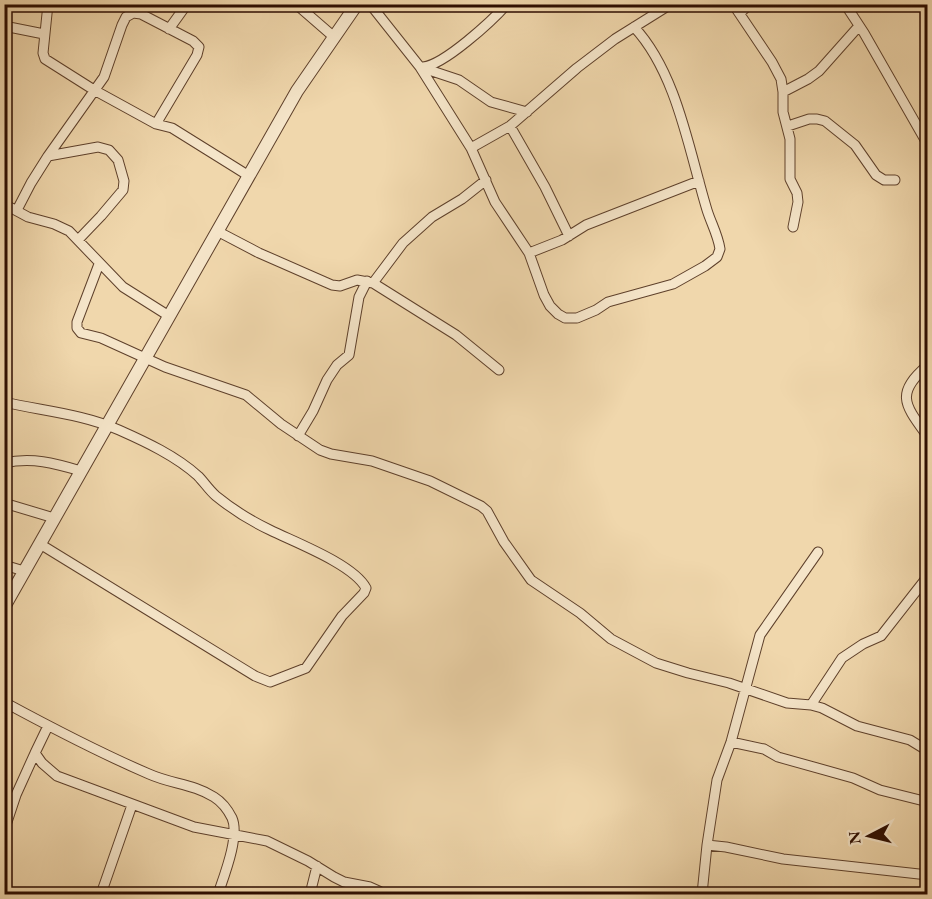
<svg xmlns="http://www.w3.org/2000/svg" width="932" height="899" font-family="'EB Garamond',serif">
	<rect width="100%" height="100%" fill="#f0d7ac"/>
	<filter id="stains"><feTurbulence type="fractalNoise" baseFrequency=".00333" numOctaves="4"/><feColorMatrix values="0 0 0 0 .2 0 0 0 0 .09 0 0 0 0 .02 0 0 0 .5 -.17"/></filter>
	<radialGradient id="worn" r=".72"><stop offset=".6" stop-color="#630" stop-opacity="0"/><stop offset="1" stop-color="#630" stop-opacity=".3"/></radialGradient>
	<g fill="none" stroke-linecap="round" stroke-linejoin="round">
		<!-- minor casing -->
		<g stroke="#5e402b" stroke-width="11">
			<path id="minor" d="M 48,4 L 43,53 L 45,59 L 94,90 L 156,124 L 172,128 L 249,176
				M 296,4 L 334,37
				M 370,4 L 420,67 L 471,148 L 495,202 L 529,253 L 544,295 L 550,306 L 558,314 L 565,318 L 577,318 L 596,310 L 608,302 L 673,284 L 705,266 L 717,257 L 720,249 C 718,235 711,223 707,210 C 689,151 677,73 634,27
				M 733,4 L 772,62 L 781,79 L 783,92 L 783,112 L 790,139 L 790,179 L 797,193 L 798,202 L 793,227
				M 845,4 L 864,33 L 928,145
				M 740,13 L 750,4
				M 4,26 L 44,34
				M 169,29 L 187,4
				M 420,67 L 459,80 L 491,102 L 527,112
				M 423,67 C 444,65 492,21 507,4
				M 783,92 L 808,79 L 819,71 L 859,26
				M 510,126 L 545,187 L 569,236
				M 788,126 L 809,119 L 817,119 L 825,121 L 855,145 L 876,175 L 884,180 L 895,180
				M 471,148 L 510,126 L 577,68 L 615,39 L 671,4
				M 48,156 L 98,147 L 109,150 L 118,160 L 124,181 L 123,190 L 101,216 L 78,240
				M 4,204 L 28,217 L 54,224 L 69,231 L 123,287 L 169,316
				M 17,210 L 31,183 L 48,156 L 104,77 L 122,25 L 126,17 L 133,13 L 141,14 L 193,41 L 199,47 L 197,55 L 156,124
				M 217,231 L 259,253 L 332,285 L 340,286 L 357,280 L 373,283 L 456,335 L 499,370
				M 529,253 L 562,240 L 586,225 L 699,181
				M 99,264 L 77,322 L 77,328 L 81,333 L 101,338 L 165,367 L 246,395 L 281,424 L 320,450 L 331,454 L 372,461 L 430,481 L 481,506 L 487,511 L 504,542 L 531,580 L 580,613 L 611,639 L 656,663 L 688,673 L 729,683 L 787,703 L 811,705 L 822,708 L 857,726 L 910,740 L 928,751
				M 373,283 L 403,243 L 432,217 L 462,199 L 486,180
				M 928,365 C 894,394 905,405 928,437
				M 4,402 C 43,411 83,414 119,430 C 146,442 176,456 198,476 C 204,482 209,490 216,496 C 232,509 251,521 270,530 C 294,542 353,564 366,588 L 364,593 L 342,616 L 306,668 L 270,682 L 255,676 L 40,544
				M 298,436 L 313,411 L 327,380 L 337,365 L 349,355 L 359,297 L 367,281
				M 4,463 C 32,457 54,463 81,471
				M 4,503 L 54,518
				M 4,565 L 24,571
				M 4,702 C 52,728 100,753 149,774 C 171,784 194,784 214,797 C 222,802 228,810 232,818 C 240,836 224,876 218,894
				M 811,705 L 842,658 L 863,644 L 881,636 L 928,576
				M 48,726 L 35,753 L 42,763 L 57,776 L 194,827 L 267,841 L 308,861 L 334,877 L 344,882 L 370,887 L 379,891 L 382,894
				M 731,742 L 764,749 L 778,757 L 853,778 L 880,790 L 928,802
				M 4,831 L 16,795 L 35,753
				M 707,845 L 726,847 L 783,859 L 928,875
				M 101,894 L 132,805
				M 310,894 L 317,866
				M 702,894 L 707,845 L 717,780 L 731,742 L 760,635 L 818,552"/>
		</g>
		<!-- tertiary casing -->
		<g stroke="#5e402b" stroke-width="14">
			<path id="tertiary" d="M 4,607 L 297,91 L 357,4"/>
		</g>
		<!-- minor -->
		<use href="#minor" stroke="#f5e5c9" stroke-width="9"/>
		<!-- tertiary -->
		<use href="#tertiary" stroke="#f5e5c9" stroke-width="12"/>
	</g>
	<!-- margin -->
	<rect width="932" height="899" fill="none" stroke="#f0d7ac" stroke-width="24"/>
	<rect x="6" y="6" width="920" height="887" fill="none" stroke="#2d0d00" stroke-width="3"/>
	<rect x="12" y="12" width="908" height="875" fill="none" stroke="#2d0d00" stroke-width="1.5"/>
	<!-- north arrow -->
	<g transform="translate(869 836) rotate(263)" stroke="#f5e5c9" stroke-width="4.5" paint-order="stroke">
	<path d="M0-4.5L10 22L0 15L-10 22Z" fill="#2d0d00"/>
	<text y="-9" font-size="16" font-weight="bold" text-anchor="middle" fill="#2d0d00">N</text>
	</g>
	<rect width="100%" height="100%" filter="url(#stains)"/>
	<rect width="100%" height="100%" fill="url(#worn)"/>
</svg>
